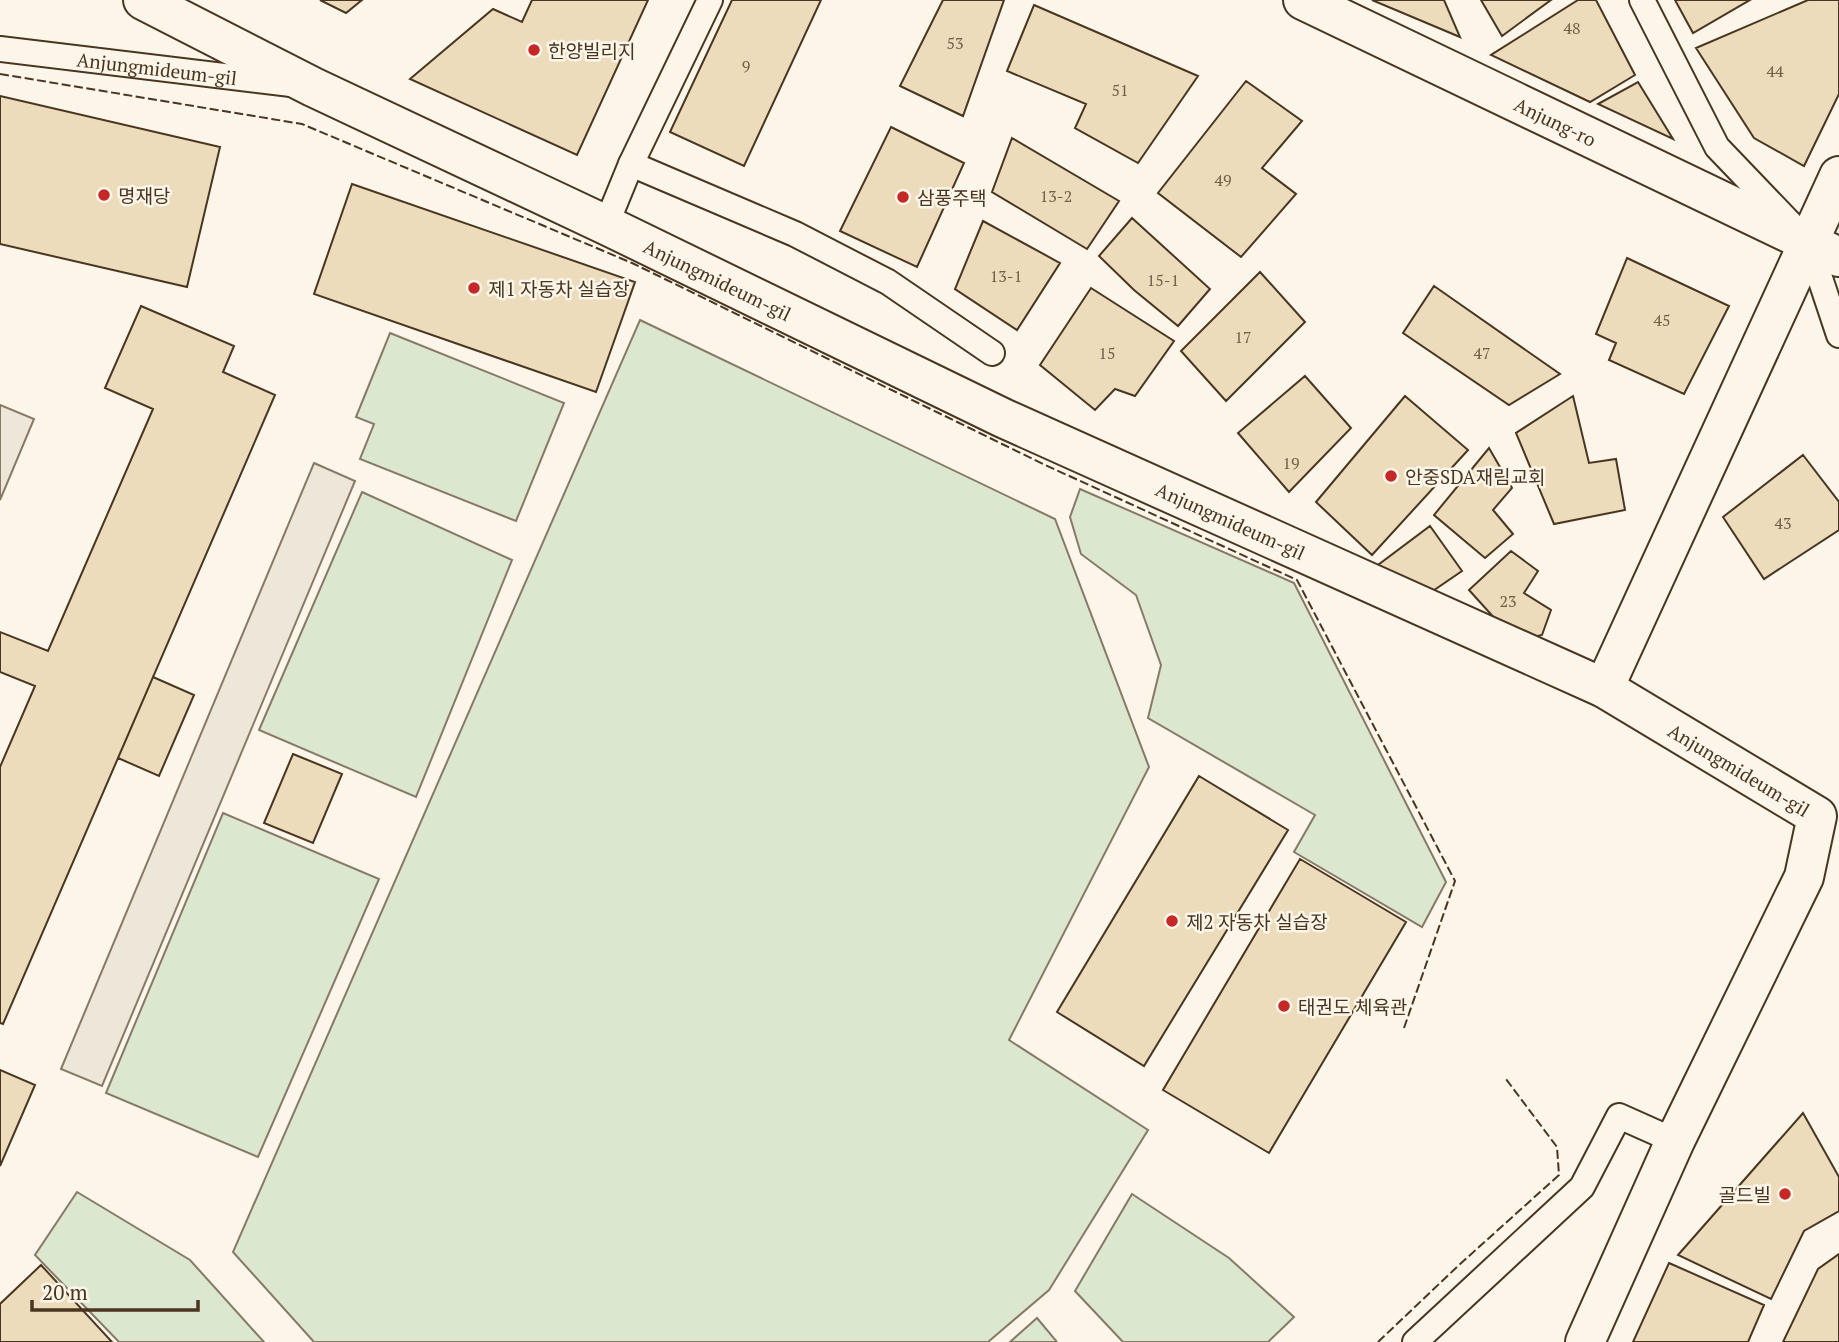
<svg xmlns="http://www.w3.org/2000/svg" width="1839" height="1342" font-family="'PT Serif','Noto Sans KR',serif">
	<rect width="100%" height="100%" fill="#fbf6e9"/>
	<!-- green -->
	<path fill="#dce7d0" stroke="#887966" stroke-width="2" d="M 640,320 L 1055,519 L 1149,767 L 1009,1040 L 1148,1130 L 1049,1290 L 988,1342 L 314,1342 L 233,1252 Z
		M 390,333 L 564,403 L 516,521 L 360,459 L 374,424 L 356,417 Z
		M 1080,489 L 1294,583 L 1446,882 L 1422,927 L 1294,852 L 1315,815 L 1148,718 L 1161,665 L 1136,595 L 1081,554 L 1070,517 Z
		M 362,492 L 512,560 L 416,797 L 259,730 Z
		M 223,813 L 379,879 L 258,1157 L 106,1093 Z
		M 77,1192 L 190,1260 L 264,1342 L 119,1342 L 35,1255 Z
		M 1132,1194 L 1229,1258 L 1294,1317 L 1268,1342 L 1123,1342 L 1075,1291 Z
		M 1037,1318 L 1057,1342 L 1010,1342 Z"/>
	<!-- parking -->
	<path fill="#ede7d9" stroke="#887966" stroke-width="2" d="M 0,405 L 34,419 L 0,500 Z
		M 314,463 L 355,481 L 102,1086 L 61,1069 Z"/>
	<!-- building -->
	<path fill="#ecdcbc" stroke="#4a3520" stroke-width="2" d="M 320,0 L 362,0 L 346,13 Z
		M 532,0 L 648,0 L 577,155 L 410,79 L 493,9 L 522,22 Z
		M 732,0 L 821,0 L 744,166 L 670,132 Z
		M 943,0 L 1004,0 L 963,116 L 900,86 Z
		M 1372,0 L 1444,0 L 1460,37 Z
		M 1481,0 L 1551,0 L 1502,36 Z
		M 1578,0 L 1596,0 L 1635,75 L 1590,102 L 1491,55 Z
		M 1675,0 L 1750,0 L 1693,33 Z
		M 1808,0 L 1839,0 L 1839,94 L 1804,166 L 1754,138 L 1696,48 Z
		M 1034,5 L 1198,76 L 1138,163 L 1075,128 L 1086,104 L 1007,71 Z
		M 1246,81 L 1302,121 L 1262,168 L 1296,194 L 1241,257 L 1158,193 Z
		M 1638,82 L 1673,139 L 1598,104 Z
		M 0,96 L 220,147 L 187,287 L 0,244 Z
		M 891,127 L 964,163 L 917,267 L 840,231 Z
		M 1012,138 L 1119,201 L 1087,249 L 992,192 Z
		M 352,184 L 635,282 L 596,392 L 314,294 Z
		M 1132,218 L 1210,289 L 1178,326 L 1134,290 L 1099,256 Z
		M 983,221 L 1060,263 L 1017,330 L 955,289 Z
		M 1627,258 L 1729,306 L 1684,394 L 1609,360 L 1616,343 L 1596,334 Z
		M 1260,272 L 1305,322 L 1226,401 L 1181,351 Z
		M 1434,286 L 1560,374 L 1509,405 L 1403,333 Z
		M 1091,288 L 1174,341 L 1135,396 L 1115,389 L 1095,410 L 1040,365 Z
		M 141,306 L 234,346 L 223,372 L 275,395 L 3,1024 L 0,1023 L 0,767 L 35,686 L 0,672 L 0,632 L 48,651 L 153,409 L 105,388 Z
		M 1305,376 L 1351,428 L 1289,492 L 1238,433 Z
		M 1405,396 L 1468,450 L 1372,555 L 1316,502 Z
		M 1573,396 L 1589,463 L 1616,459 L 1625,510 L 1554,524 L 1516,433 Z
		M 1489,448 L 1512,488 L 1493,510 L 1513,534 L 1485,558 L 1434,515 Z
		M 1803,455 L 1839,502 L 1839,530 L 1764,579 L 1723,517 Z
		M 1430,526 L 1462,571 L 1421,599 L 1374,568 Z
		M 1511,551 L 1538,571 L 1524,593 L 1551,610 L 1542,635 L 1515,641 L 1469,590 Z
		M 153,677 L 194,695 L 159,776 L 118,758 Z
		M 293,754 L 342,774 L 313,843 L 264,823 Z
		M 1199,776 L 1288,830 L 1144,1066 L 1057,1012 Z
		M 1300,859 L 1406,922 L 1269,1153 L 1163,1090 Z
		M 0,1070 L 35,1085 L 0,1166 Z
		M 1803,1113 L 1839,1177 L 1839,1211 L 1804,1231 L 1771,1299 L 1678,1255 Z
		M 1839,1254 L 1839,1342 L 1783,1342 L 1818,1269 Z
		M 1669,1263 L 1764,1305 L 1748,1342 L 1633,1342 Z
		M 41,1265 L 112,1342 L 0,1342 L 0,1304 Z"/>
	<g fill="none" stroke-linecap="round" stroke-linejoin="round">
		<!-- service casing -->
		<g stroke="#4a3520" stroke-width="28">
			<g id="service">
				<path d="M 1642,0 L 1717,147 L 1808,242 L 1839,335"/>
				<path id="s1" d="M 0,49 L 291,84"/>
				<path d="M 631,164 L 795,234 L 888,282 L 992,353"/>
				<path d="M 606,225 L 631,164 L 710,0"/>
				<path d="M 1415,1342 L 1582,1187 L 1619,1116 L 1675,1141"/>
			</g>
		</g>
		<!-- minor casing -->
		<g stroke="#4a3520" stroke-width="42">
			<g id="minor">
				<path id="s2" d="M 143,0 L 313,87 L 606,225 L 1003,418 L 1604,688 L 1817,816 L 1804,877 L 1675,1141 L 1585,1342"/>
				<path d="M 1604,688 L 1839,176"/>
			</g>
		</g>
		<!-- tertiary casing -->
		<g stroke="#4a3520" stroke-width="42">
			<g id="tertiary">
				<path id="s3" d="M 1303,0 L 1839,257"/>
			</g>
		</g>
		<!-- service -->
		<use href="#service" stroke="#fbf6e9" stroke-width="24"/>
		<!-- minor -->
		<use href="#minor" stroke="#fbf6e9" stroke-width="38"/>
		<!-- tertiary -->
		<use href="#tertiary" stroke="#fbf6e9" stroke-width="38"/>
		<!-- fence -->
		<path stroke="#4a3520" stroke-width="2" stroke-dasharray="9 3.5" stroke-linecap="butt" d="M 0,74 L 302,124 L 632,263 L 1043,464 L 1297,580 L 1455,881 L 1404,1028
			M 1378,1342 L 1459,1265 L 1559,1175 L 1557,1147 L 1506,1079"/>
	</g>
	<!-- markers -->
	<g fill="#c62828" stroke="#fbf6e9" stroke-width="2.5">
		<circle cx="534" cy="50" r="7"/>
		<circle cx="104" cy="195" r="7"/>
		<circle cx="903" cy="197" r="7"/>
		<circle cx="474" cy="288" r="7"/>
		<circle cx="1391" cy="476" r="7"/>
		<circle cx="1172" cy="921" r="7"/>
		<circle cx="1284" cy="1006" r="7"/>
		<circle cx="1785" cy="1194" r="7"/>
	</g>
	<g text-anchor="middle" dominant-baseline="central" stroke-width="5" stroke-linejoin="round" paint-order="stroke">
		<!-- number labels -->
		<g font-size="16" fill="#725f47">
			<text x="1572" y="28">48</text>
			<text x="955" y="43">53</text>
			<text x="746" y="66">9</text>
			<text x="1775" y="71">44</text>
			<text x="1120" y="90">51</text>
			<text x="1223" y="180">49</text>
			<text x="1056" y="196">13-2</text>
			<text x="1006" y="276">13-1</text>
			<text x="1163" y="280">15-1</text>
			<text x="1662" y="320">45</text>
			<text x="1243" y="337">17</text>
			<text x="1107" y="353">15</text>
			<text x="1482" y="353">47</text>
			<text x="1291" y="463">19</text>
			<text x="1783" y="523">43</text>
			<text x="1508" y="601">23</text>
		</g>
		<!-- poi labels -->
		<g font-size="19" fill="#4a3520" stroke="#fbf6e9" text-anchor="start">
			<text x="548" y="50">한양빌리지</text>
			<text x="118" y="195">명재당</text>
			<text x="917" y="197">삼풍주택</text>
			<text x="488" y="288">제1 자동차 실습장</text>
			<text x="1405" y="476">안중SDA재림교회</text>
			<text x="1186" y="921">제2 자동차 실습장</text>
			<text x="1298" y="1006">태권도 체육관</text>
			<text x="1771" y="1194" text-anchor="end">골드빌</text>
		</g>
		<!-- street labels -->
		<g font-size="19" fill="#4a3520" stroke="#fbf6e9">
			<text stroke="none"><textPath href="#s1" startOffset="158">Anjungmideum-gil</textPath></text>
			<text stroke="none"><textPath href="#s3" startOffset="280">Anjung-ro</textPath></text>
			<text stroke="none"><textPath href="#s2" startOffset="639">Anjungmideum-gil</textPath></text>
			<text stroke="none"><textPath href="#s2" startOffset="1206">Anjungmideum-gil</textPath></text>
			<text stroke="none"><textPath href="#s2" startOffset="1773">Anjungmideum-gil</textPath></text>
		</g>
	</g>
	<!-- scale -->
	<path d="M32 1300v10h166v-10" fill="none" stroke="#4a3520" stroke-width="3.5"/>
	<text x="42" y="1300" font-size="21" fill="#4a3520" stroke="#fbf6e9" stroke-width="5" paint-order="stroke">20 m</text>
</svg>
